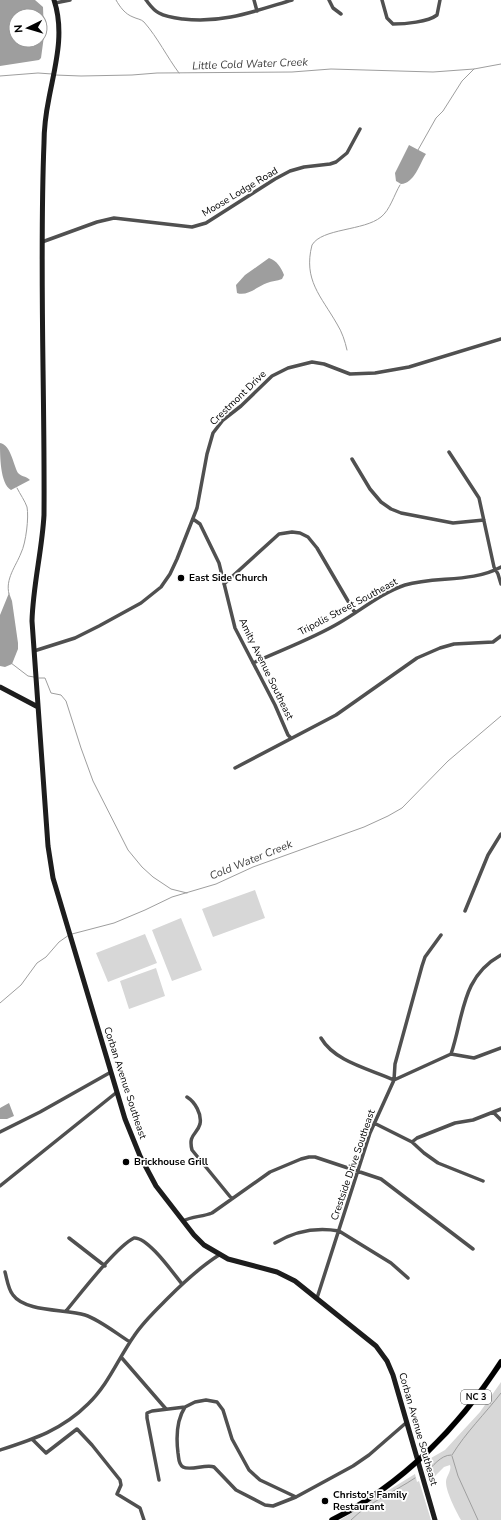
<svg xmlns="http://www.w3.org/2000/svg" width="501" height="1520" font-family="'Nunito Sans',sans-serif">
	<rect width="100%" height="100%" fill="#fff"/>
	<!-- green -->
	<path fill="#d7d7d7" d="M 255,890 L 265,918 L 213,937 L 202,909 Z
		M 181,918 L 202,970 L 172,981 L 152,930 Z
		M 145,934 L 157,963 L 108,982 L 96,953 Z
		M 156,968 L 165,996 L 129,1009 L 120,981 Z
		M 501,1382 L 501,1520 L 461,1520 C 456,1511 446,1492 446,1482 C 446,1476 452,1471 450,1465 L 444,1467 L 432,1479 L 428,1479 L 425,1468 L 431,1458 L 445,1450 L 480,1412 Z
		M 415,1474 L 417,1482 L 419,1481 L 431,1520 L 340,1520 Z"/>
	<!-- water -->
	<path fill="#9e9e9e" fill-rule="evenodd" d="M 0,0 L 35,0 L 43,7 L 44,36 L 41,58 L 39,60 L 0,66 ZM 16,16 L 40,16 L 40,40 L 16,40 Z
		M 409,145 L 426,154 C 420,163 414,184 401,184 L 396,181 L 395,173 Z
		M 269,258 C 277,261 281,267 284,275 L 282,279 C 277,281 272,281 267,283 C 258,286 247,297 237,293 L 236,285 L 245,275 Z
		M 0,443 C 11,445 13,464 18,473 C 22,477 26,476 30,480 L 11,490 C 0,484 0,455 0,443 Z
		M 9,593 L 12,601 L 18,643 L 18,649 L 12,664 L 5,667 L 0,666 L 0,615 Z
		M 9,1103 L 14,1116 L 7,1119 L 0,1119 L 0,1108 Z"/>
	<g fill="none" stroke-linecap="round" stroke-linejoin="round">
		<!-- stream -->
		<path stroke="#9e9e9e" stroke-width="1" d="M 116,0 C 120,7 125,14 133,17 C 137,19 141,19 144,22 C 158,38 167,57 179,73
			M 55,75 L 81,76 L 132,75 L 157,73 L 292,72 L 331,69 L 433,72 L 474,69 L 501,64
			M 0,76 L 38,73 L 52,74
			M 418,150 L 436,118 L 443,111 L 462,81 L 474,69
			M 347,350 C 345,341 342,332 337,324 C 321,296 303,280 312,245 C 322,228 364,231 381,217 C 390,210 394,195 400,185
			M 9,594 C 5,579 16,566 21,553 C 26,543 29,517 27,507 C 25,501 20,494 17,488
			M 11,663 L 28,676 L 34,677
			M 39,678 L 45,678 L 51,693 L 61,695 L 66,701 L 81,748 L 93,781 L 128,850 L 142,867 L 153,877 L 171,889 L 187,893
			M 72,934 L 114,923 L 145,910 L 172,897 L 216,884 L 253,867 L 364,827 L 388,816 L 402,808 L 448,761 L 501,716
			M 0,1003 L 21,985 L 37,963 L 46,957 L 59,942 L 69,935
			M 452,1455 C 466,1432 485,1414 501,1393
			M 452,1456 L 458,1476 L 478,1520
			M 426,1472 C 433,1467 440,1455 451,1455
			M 351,1520 C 369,1502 394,1492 415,1478"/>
		<!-- primary casing -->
		<g stroke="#dbdbdb" stroke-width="6">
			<path id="primary" d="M 332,1520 C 402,1485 459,1427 501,1362"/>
		</g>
		<!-- street -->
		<path stroke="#505050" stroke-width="3.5" d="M 146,0 C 150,5 153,10 159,13 C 166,17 175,18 183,19 C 222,24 255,11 292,0
			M 254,0 L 257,11
			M 329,0 L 333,8 L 341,14
			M 382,0 L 387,18 L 393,24 C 405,24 428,22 437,15 L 440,0
			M 55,3 L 70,0
			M 42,242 L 97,222 L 114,218 L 192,227 L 206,223 L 275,179 L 290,171 L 304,167 L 330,164 L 336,162 L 347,153 L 360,129
			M 449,452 L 479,498 L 494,567 L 498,574 L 501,584
			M 352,459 L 370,489 L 381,502 L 391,509 L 401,513 L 453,523 L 484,520
			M 193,519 L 200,524 L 219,563 L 235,628 L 275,705 L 288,735 L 291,738
			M 224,584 L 279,534 L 292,532 L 300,533 L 308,537 L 317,548 L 355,613
			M 34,651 L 75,638 L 99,626 L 141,603 L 161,587 L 170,574 L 177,559 L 197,508 L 207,454 L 213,433 L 223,420 L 241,406 L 272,376 L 288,368 L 312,362 L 324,364 L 350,374 L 375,373 L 409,367 L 501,339
			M 253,663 C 281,650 312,639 339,623 C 360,611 381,593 405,585 C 436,576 472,583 501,567
			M 235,768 L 336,715 L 417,658 L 440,648 L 454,644 L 493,642 L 501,636
			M 465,911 L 488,855 L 501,834
			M 321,1038 C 335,1062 370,1069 394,1080 L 395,1064 L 422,966 L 425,957 L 441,935
			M 451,1054 C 464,1016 461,977 501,955
			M 187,1097 C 195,1102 202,1114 200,1124 C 197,1135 188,1134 192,1150 L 232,1199
			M 493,1112 L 501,1120
			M 374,1123 L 412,1142 L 424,1153 L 438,1163 L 483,1181
			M 0,1132 L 40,1112 L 111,1072
			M 412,1142 L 417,1138 L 455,1123 L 473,1120 L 501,1109
			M 0,1186 L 117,1092
			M 183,1221 C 192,1216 202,1217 212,1213 L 270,1172 L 301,1159 L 309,1157 L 315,1157 L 381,1179 L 473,1249
			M 69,1238 L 105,1266
			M 275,1243 C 295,1231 316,1227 339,1231 L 391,1263 L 408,1278
			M 5,1272 C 7,1279 8,1289 13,1295 C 25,1312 66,1309 85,1315 C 100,1320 117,1334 130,1342
			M 317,1298 L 370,1133 L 394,1080 L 451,1054 L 474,1058 L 501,1048
			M 66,1311 C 81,1293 116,1247 134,1238 C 148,1237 173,1273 182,1284
			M 121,1357 L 166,1409
			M 185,1407 C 176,1421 176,1437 178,1453 C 179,1458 178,1464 183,1467 C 190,1471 206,1464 214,1467 L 236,1490 L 265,1505 L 273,1506 L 296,1497
			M 33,1440 L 46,1453 L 77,1429 L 92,1445 L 120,1480 L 121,1485 L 117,1494 L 140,1508 L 144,1520
			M 0,1450 C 34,1439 62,1430 88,1404 C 108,1385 118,1359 134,1336 C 143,1322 156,1310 168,1298 C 184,1282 200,1267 219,1255
			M 159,1480 L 147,1418 L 147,1413 L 152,1411 L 185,1407 L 195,1402 L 206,1400 L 217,1402 L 223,1410 L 232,1439 L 249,1470 L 260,1480 L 296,1497 L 353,1466 L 369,1455 L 407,1422"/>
		<!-- secondary -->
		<path stroke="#1d1d1d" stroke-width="5" d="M 54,0 C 65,33 55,66 49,98 C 46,113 44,128 44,143 C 39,267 45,391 44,515 C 42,551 33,585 32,621 L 48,846 L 53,878 L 125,1119 L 140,1156 L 156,1186 L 194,1235 L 204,1245 L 228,1259 L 277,1272 L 295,1281 L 376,1346 L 387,1361 L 393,1375 L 435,1520
			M 0,687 L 38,707"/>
		<!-- primary -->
		<use href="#primary" stroke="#000" stroke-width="5.5"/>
	</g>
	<!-- markers -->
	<g fill="#000" stroke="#fff" stroke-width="1.5">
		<circle cx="181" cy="578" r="4"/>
		<circle cx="126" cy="1162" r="4"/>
		<circle cx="325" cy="1501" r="4"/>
	</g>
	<g text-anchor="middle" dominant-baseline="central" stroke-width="3.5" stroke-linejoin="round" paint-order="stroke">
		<!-- shield labels -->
		<rect fill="#fff" stroke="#4c4c4c" stroke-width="1" x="461" y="1390" width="30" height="14" rx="3"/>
		<g font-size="9" font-weight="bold" fill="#000">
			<text x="476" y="1397">NC 3</text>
		</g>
		<!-- street labels -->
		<g font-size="10" fill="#000" stroke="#fff">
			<text transform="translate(240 192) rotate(-31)">Moose Lodge Road</text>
			<text transform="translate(238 398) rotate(-44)">Crestmont Drive</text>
			<text transform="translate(348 607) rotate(-28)">Tripolis Street Southeast</text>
			<text transform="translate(266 669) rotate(64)">Amity Avenue Southeast</text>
			<text transform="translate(125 1083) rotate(72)">Corban Avenue Southeast</text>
			<text transform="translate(353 1165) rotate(-71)">Crestside Drive Southeast</text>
			<text transform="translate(418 1429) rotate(74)">Corban Avenue Southeast</text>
		</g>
		<!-- poi labels -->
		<g font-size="10" font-weight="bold" fill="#000" stroke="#fff" text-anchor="start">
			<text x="189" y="578">East Side Church</text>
			<text x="134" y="1162">Brickhouse Grill</text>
			<text x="333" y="1495">Christo's Family<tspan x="333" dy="12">Restaurant</tspan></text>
		</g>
		<!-- water labels -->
		<g font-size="11" font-style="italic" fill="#3f3f3f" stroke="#fff">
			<text transform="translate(250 64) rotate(-2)">Little Cold Water Creek</text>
			<text transform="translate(251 860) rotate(-22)">Cold Water Creek</text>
		</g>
	</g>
	<!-- north arrow -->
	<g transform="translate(28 28) rotate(265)"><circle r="19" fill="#ffffff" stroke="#999999"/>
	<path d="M0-3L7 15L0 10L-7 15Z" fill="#000000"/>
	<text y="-6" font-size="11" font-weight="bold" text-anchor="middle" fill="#000000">N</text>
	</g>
</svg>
